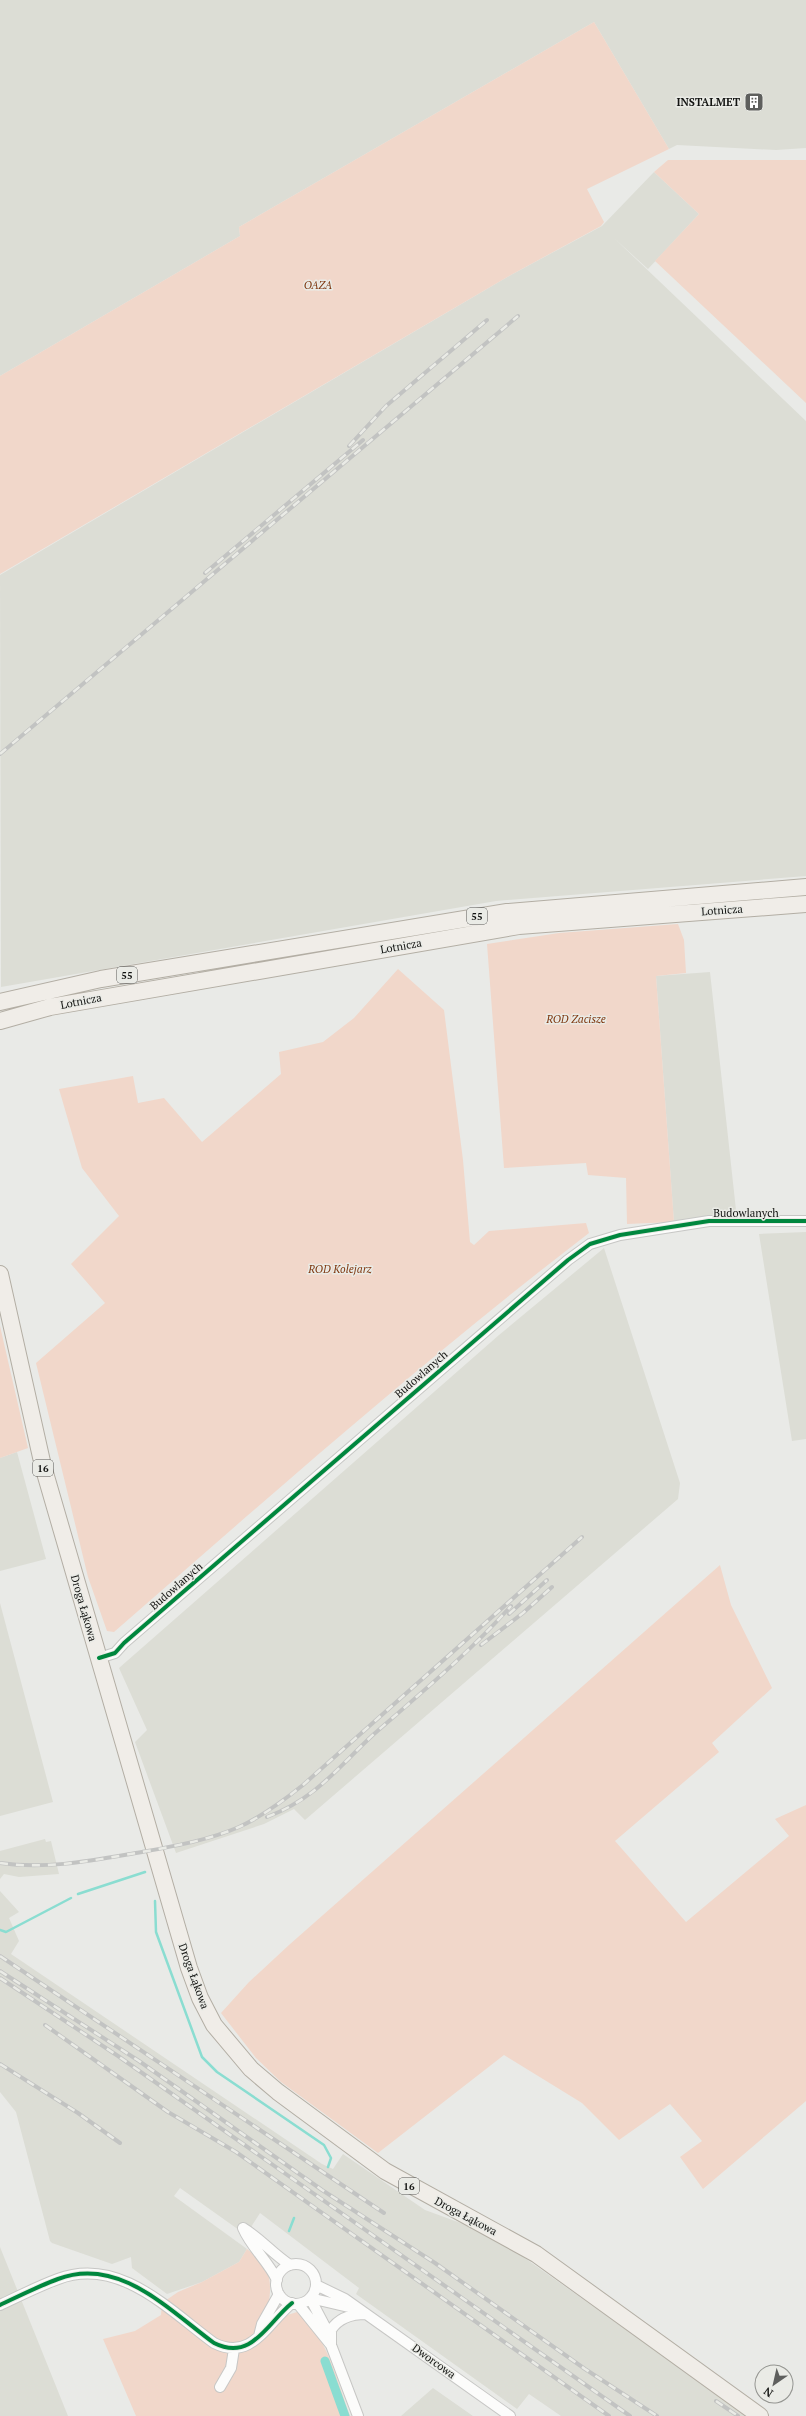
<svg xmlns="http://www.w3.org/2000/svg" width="806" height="2416" font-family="'PT Serif',serif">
	<rect width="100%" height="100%" fill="#e9eae7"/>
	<!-- built -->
	<path fill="#dcddd5" d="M 0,0 L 806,0 L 806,148 L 776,150 L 677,145 L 669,149 L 594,22 L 239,227 L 240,236 L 0,376 Z
		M 654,172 L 699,214 L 648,269 L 614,238 L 806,421 L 806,876 L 496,901 L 1,987 L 0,575 L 509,276 L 602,226 Z
		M 710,972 L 736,1210 L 674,1222 L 656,976 Z
		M 806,1232 L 806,1439 L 792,1441 L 759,1234 Z
		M 604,1248 L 680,1483 L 678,1499 L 305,1820 L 294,1809 L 264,1824 L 176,1853 L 135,1742 L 147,1730 L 119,1668 L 499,1335 Z
		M 17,1452 L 46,1559 L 0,1571 L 0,1458 Z
		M 0,1603 L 53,1802 L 0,1816 Z
		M 45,1839 L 46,1842 L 51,1841 L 59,1874 L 19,1877 L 4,1874 L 0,1879 L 0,1851 Z
		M 0,1891 L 19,1912 L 9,1918 L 19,1941 L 11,1954 L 322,2164 L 333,2169 L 343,2154 L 425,2210 L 477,2229 L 512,2249 L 748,2416 L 561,2416 L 529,2394 L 517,2409 L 356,2294 L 359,2288 L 260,2213 L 246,2235 L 180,2188 L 174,2196 L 247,2249 L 239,2262 L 202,2282 L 167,2294 L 132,2268 L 131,2257 L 112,2264 L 52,2243 L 50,2241 L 16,2112 L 0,2092 Z
		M 0,2247 L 68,2416 L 0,2416 Z
		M 433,2388 L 473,2416 L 401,2416 Z"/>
	<!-- green -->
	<path fill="#f1d7ca" d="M 594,22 L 669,149 L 587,189 L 604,222 L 601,226 L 509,276 L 0,574 L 0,376 L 240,236 L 239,227 Z
		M 668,160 L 806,160 L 806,403 L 655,261 L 699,214 L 654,172 Z
		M 678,924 L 684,940 L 686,973 L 656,976 L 674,1222 L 627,1224 L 626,1178 L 588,1175 L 586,1163 L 504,1168 L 487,944 L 559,933 Z
		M 398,969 L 444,1010 L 463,1160 L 470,1242 L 474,1245 L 489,1231 L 586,1223 L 589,1233 C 425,1359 270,1496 114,1632 L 107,1631 L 88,1577 L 36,1363 L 105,1303 L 71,1264 L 119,1216 L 82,1168 L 59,1089 L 133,1076 L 138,1103 L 164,1098 L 202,1142 L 281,1074 L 279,1052 L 323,1042 L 354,1018 Z
		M 0,1326 L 28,1448 L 0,1458 Z
		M 720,1565 L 731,1605 L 772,1688 L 712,1743 L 719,1752 L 615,1841 L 686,1922 L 789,1836 L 775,1819 L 806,1805 L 806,2101 L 703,2189 L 680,2157 L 702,2141 L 670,2104 L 619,2140 L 582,2103 L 504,2055 L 378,2153 L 281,2082 L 256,2058 L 221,2013 L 249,1982 L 289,1945 Z
		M 247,2249 C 270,2266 273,2279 268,2308 L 281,2317 L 297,2312 C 325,2329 339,2387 350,2416 L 136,2416 L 103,2339 L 135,2331 L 161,2315 L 162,2303 L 178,2292 L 202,2282 L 239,2262 Z"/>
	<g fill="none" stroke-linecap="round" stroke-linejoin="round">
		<!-- stream -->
		<path stroke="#8addd1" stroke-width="2.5" d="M 78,1894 L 145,1872
			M 155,1901 L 156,1932 L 202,2057 L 217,2072 L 324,2145 L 331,2158 L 328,2167
			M 0,1930 L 6,1932 L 71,1898
			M 289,2231 L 294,2218"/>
		<!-- canal -->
		<path stroke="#8addd1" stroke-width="9" d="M 325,2361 L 345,2416"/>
		<!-- street casing -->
		<g stroke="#c7c7c5" stroke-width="12">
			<path id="street" d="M 99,1658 L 115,1653 L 124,1643 L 568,1260 L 590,1244 L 620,1235 L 709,1221 L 806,1221
				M 243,2228 C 251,2247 268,2261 277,2280
				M 243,2228 C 260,2238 273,2254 290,2265
				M276 2284a20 20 0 1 1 40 0a20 20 0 1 1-40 0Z
				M 316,2285 L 345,2299 L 510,2416
				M 310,2298 L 357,2309
				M 310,2298 L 330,2336
				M 298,2304 L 331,2345 L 358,2416
				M 0,2305 C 19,2296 39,2286 58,2279 C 119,2256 169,2310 214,2343 C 252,2362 267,2323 292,2303
				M 259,2336 L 262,2324 L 279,2294
				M 331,2345 L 331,2330 C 339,2317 352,2314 366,2314
				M 220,2387 L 231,2368 L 234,2349"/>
		</g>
		<!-- primary casing -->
		<g stroke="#b3aea4" stroke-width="18">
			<path id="primary" d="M 0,1002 L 101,979 L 507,912 L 806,887
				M 0,1021 L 50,1007 L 519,926 L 806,904
				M 0,1274 L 43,1466 L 189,1968 L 200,1998 L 214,2025 L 251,2069 L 278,2092 L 385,2171 L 536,2254 L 760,2416"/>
		</g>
		<!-- street -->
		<use href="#street" stroke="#fcfcfb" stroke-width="10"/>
		<!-- primary -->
		<use href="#primary" stroke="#f0ede8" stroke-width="16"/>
		<!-- rail casing -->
		<g stroke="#c2c3c2" stroke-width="4">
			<path id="rail" d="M 349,446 L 386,406 L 487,320
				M 205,573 L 363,440
				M 0,754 L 518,316
				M 509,1614 L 547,1580
				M 481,1645 L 523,1613 L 552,1587
				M 267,1817 C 317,1798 337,1768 374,1734 C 421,1693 469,1653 511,1606
				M 0,1863 C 48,1870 95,1860 142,1852 C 175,1846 209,1840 239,1827 C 263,1816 283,1801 303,1785 L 582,1537
				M 0,1956 L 384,2213
				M 0,1971 L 139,2061 L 322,2190 L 435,2263 L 585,2369 L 657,2416
				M 0,1978 L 118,2056 L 630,2416
				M 45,2025 L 168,2112 L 236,2152 L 609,2416
				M 0,2064 L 78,2113 L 120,2143
				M 716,2401 L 738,2416"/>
		</g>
		<!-- rail -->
		<use href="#rail" stroke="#eaebe6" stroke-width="2.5" stroke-dasharray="8" stroke-linecap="butt"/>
		<!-- cycleway casing -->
		<g stroke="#eaebe6" stroke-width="6">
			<path id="cycleway" d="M 99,1658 L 115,1653 L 124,1643 L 568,1260 L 590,1244 L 620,1235 L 709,1221 L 806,1221
				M 0,2305 C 19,2296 39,2286 58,2279 C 119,2256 169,2310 214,2343 C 252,2362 267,2323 292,2303"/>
		</g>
		<!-- cycleway -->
		<use href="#cycleway" stroke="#00873e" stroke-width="4"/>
	</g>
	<!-- icons -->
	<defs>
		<g id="building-square" transform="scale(1)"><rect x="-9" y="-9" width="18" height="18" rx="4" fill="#5e5f5d" stroke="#eaebe6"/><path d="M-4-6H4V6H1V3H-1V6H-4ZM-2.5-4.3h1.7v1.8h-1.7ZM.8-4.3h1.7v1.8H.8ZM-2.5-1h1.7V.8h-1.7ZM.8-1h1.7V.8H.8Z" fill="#fff"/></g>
	</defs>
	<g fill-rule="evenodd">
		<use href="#building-square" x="754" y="102"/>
	</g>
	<g text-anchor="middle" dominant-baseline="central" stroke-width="3" stroke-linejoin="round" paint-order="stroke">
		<!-- shield labels -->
		<g fill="#eaebe6" stroke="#545452" stroke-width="1">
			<rect x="467" y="908" width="20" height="16" rx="3"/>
			<rect x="117" y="967" width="20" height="16" rx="3"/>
			<rect x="33" y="1460" width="20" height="16" rx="3"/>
			<rect x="399" y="2178" width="20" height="16" rx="3"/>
		</g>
		<g font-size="10" font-weight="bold" fill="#131412">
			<text x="477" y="916">55</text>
			<text x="127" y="975">55</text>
			<text x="43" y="1468">16</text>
			<text x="409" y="2186">16</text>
		</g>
		<!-- poi labels -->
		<g font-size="11" font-weight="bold" fill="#131412" stroke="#eaebe6" text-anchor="end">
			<text x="740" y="102">INSTALMET</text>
		</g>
		<!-- park labels -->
		<g font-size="11" font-style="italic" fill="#7f370f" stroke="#eaebe6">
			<text x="318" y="285">OAZA</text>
			<text x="576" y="1019">ROD Zacisze</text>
			<text x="340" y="1269">ROD Kolejarz</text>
		</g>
		<!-- street labels -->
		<g font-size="11" fill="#131412" stroke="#eaebe6">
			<text transform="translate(722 910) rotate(-4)">Lotnicza</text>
			<text transform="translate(401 946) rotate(-10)">Lotnicza</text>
			<text transform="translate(81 1001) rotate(-11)">Lotnicza</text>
			<text x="746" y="1213">Budowlanych</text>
			<text transform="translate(421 1374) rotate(-41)">Budowlanych</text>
			<text transform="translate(176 1586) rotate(-41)">Budowlanych</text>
			<text transform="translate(84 1608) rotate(74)">Droga Łąkowa</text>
			<text transform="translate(194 1976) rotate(70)">Droga Łąkowa</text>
			<text transform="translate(466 2216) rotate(28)">Droga Łąkowa</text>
			<text transform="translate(434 2361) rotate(36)">Dworcowa</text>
		</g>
	</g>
	<!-- north arrow -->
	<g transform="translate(774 2384) rotate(214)"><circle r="19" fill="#eaebe6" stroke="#949591"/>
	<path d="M0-3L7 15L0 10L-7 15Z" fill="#5e5f5d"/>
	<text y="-6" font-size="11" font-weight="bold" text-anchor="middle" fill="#131412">N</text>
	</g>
</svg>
